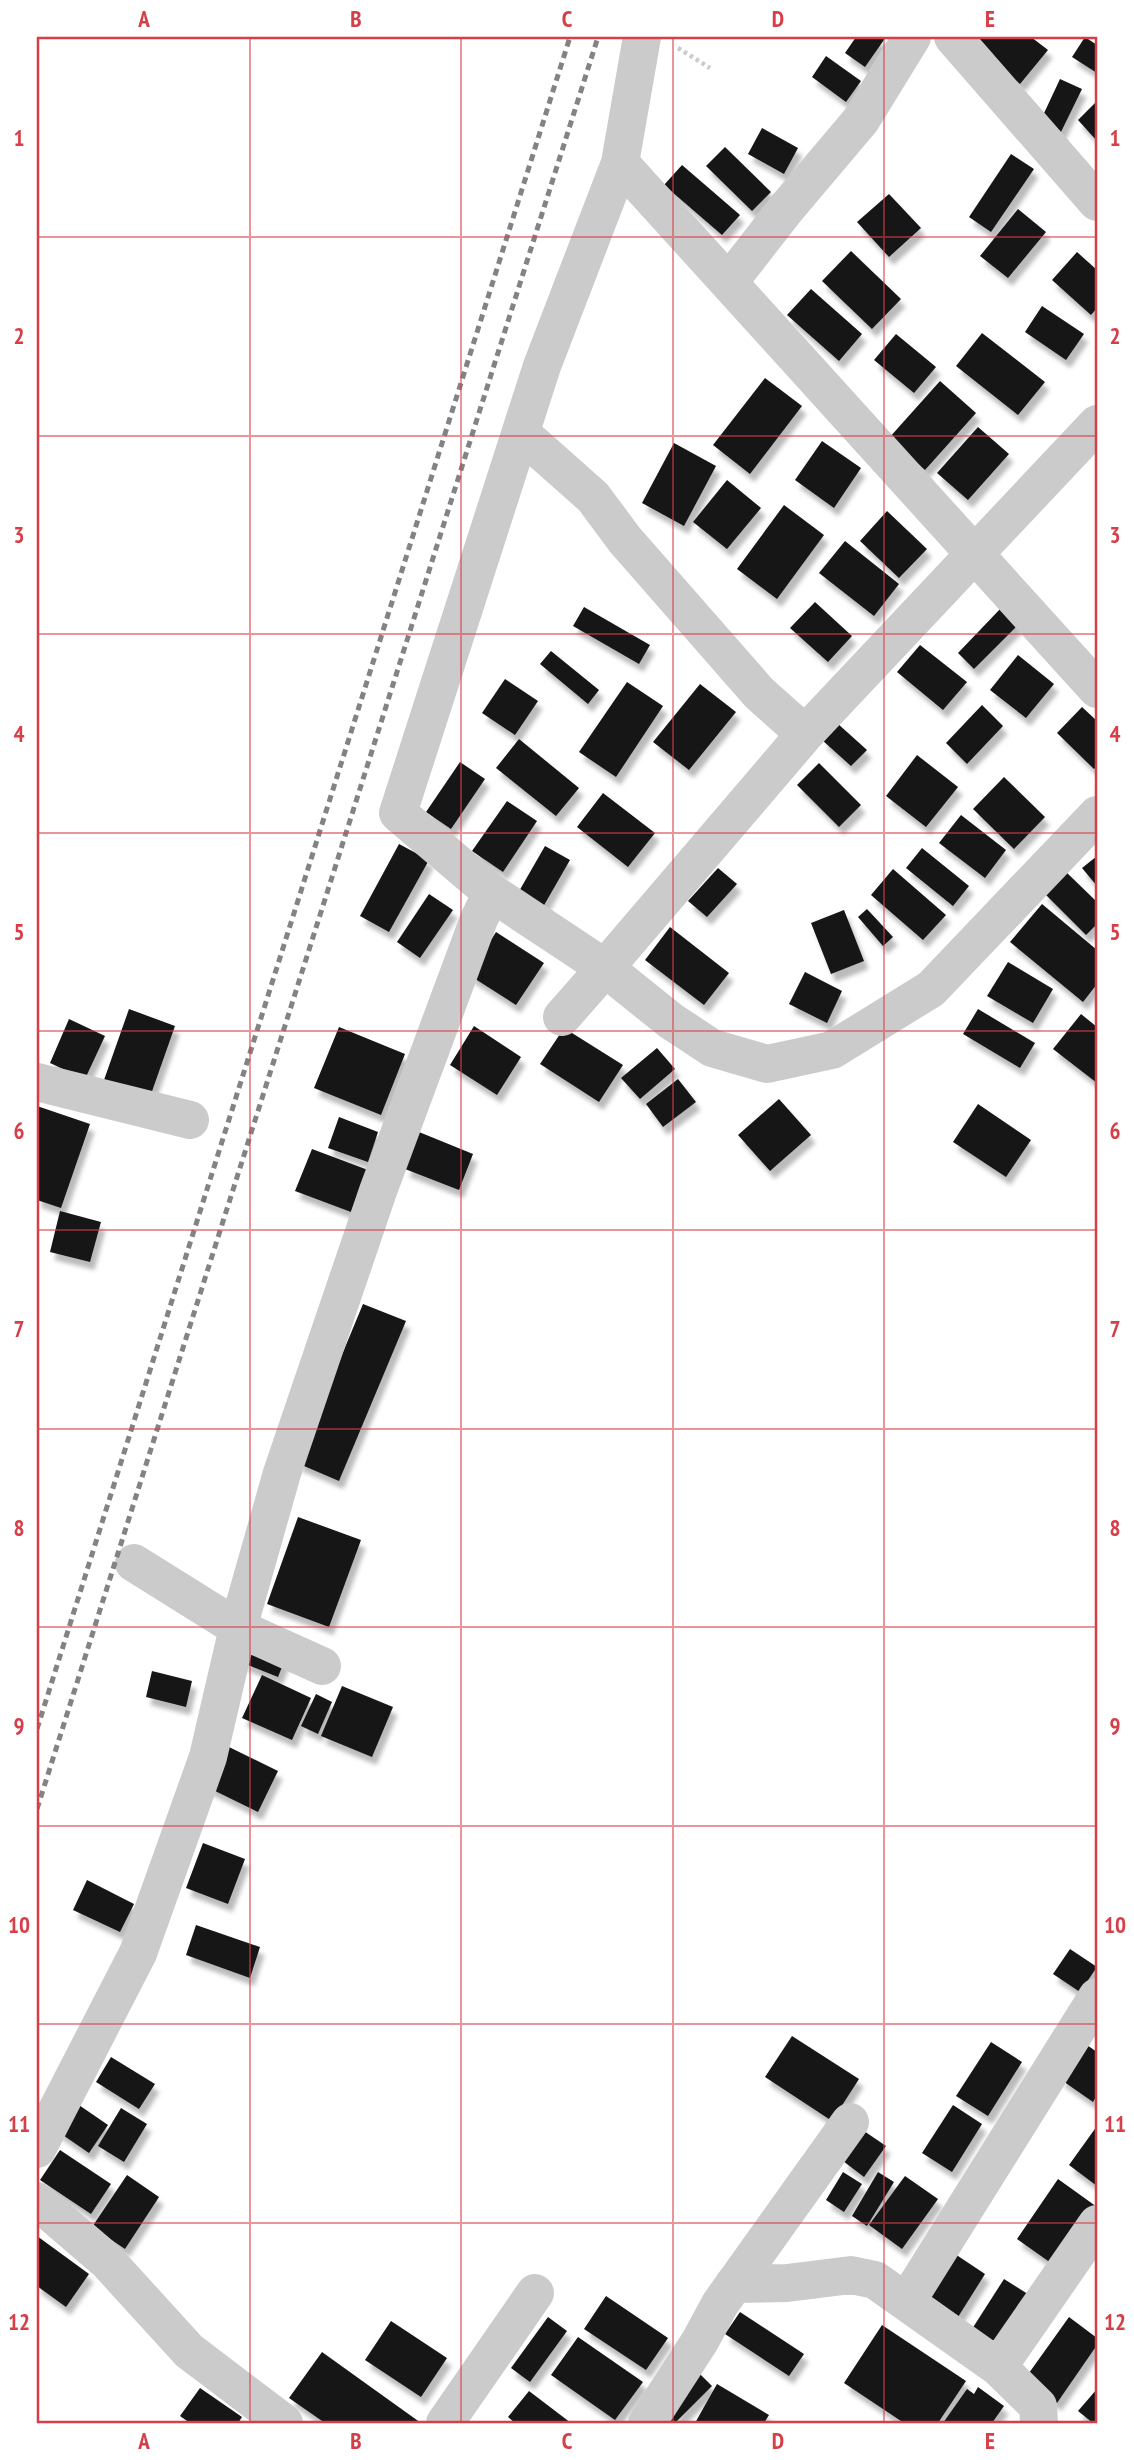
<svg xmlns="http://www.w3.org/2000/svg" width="1134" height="2460" font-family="'PT Sans Narrow',sans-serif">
	<defs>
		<filter id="shadow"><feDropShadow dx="4.5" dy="8" stdDeviation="2" flood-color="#0004"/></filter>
	</defs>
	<rect width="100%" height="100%" fill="#fff"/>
	<!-- building -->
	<path fill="#151515" filter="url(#shadow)" d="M 856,37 L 886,37 L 865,67 L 845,53 Z
		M 974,37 L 1031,37 L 1048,50 L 1020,84 L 970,42 Z
		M 1085,37 L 1097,45 L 1097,73 L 1072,57 Z
		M 826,56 L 861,81 L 846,102 L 812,77 Z
		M 1060,79 L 1082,89 L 1059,136 L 1038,126 Z
		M 1097,101 L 1097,141 L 1078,120 Z
		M 762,128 L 798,148 L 784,174 L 748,154 Z
		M 725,147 L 771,192 L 752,211 L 706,166 Z
		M 1011,154 L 1034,169 L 991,232 L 969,217 Z
		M 682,165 L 740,215 L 722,235 L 664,185 Z
		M 889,194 L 921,228 L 889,257 L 857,222 Z
		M 1018,209 L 1046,232 L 1008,278 L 980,256 Z
		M 851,251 L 901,299 L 872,329 L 822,281 Z
		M 1077,252 L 1097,270 L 1097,308 L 1091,315 L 1052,280 Z
		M 811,289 L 862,334 L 839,361 L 787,315 Z
		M 1042,306 L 1084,334 L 1066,360 L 1025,332 Z
		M 982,333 L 1045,382 L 1018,415 L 956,366 Z
		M 896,334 L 936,367 L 914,393 L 874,360 Z
		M 765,378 L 802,406 L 750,474 L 713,445 Z
		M 940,381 L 976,413 L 925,470 L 889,438 Z
		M 978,427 L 1009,454 L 968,500 L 937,473 Z
		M 822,441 L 861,468 L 834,508 L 795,480 Z
		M 674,443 L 716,466 L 684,526 L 642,503 Z
		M 727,480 L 761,508 L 727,549 L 693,522 Z
		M 784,505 L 824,535 L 777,599 L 737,569 Z
		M 887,511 L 927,549 L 899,578 L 860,541 Z
		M 845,541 L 899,584 L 874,616 L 819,573 Z
		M 815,602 L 852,636 L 828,662 L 790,628 Z
		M 584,607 L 650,645 L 639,664 L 573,626 Z
		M 1002,607 L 1019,624 L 974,669 L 958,653 Z
		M 920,645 L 967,682 L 943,710 L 897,672 Z
		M 551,651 L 599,690 L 588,704 L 540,664 Z
		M 1018,655 L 1054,684 L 1026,718 L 990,690 Z
		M 505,679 L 538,701 L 515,735 L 482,713 Z
		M 627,682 L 663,706 L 616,777 L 579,752 Z
		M 700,684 L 736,712 L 689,770 L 653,742 Z
		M 982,705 L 1003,726 L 967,764 L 946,743 Z
		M 1082,707 L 1097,721 L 1097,766 L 1094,769 L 1057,733 Z
		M 837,723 L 867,750 L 851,766 L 822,740 Z
		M 519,739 L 579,788 L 556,816 L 496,768 Z
		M 917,755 L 958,787 L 926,827 L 886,796 Z
		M 460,762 L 485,779 L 451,829 L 426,812 Z
		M 819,763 L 861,805 L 839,827 L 797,785 Z
		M 1004,777 L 1045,817 L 1014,849 L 973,809 Z
		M 603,793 L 655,833 L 628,867 L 577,827 Z
		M 507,801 L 537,821 L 503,872 L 472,851 Z
		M 961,815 L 1006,850 L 985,878 L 939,843 Z
		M 399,844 L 429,860 L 389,932 L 360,916 Z
		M 545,846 L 570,860 L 543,907 L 518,893 Z
		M 922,848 L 969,886 L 953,906 L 906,868 Z
		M 1097,856 L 1097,886 L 1082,868 Z
		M 718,868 L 737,884 L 707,917 L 688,901 Z
		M 893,869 L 946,915 L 923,940 L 871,895 Z
		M 1064,870 L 1097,902 L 1097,924 L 1086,935 L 1043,892 Z
		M 429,894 L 453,910 L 420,958 L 397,942 Z
		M 1042,904 L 1097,950 L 1097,984 L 1083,1002 L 1010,942 Z
		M 867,909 L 893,937 L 883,946 L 858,917 Z
		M 844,910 L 864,961 L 831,974 L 811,923 Z
		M 670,927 L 729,973 L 704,1005 L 645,960 Z
		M 496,932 L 544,963 L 516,1005 L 469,975 Z
		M 1008,962 L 1053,989 L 1033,1023 L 987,996 Z
		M 805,972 L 842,991 L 827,1023 L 789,1004 Z
		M 129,1009 L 175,1026 L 150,1097 L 104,1080 Z
		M 978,1009 L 1035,1043 L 1020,1068 L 963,1034 Z
		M 1081,1014 L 1097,1027 L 1097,1083 L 1053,1049 Z
		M 69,1019 L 105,1036 L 85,1079 L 50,1063 Z
		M 474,1026 L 521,1057 L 497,1095 L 450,1065 Z
		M 339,1027 L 405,1054 L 381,1115 L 314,1088 Z
		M 564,1028 L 623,1065 L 599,1102 L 540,1064 Z
		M 657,1048 L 675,1069 L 640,1099 L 621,1078 Z
		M 678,1079 L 696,1102 L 663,1127 L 646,1104 Z
		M 779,1099 L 811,1135 L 770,1171 L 738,1135 Z
		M 978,1104 L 1031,1140 L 1006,1177 L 953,1142 Z
		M 37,1106 L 90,1124 L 61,1208 L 37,1200 Z
		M 339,1117 L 378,1132 L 368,1162 L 328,1148 Z
		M 419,1132 L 473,1154 L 459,1190 L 405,1169 Z
		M 312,1149 L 368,1170 L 351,1212 L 295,1191 Z
		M 60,1211 L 101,1222 L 90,1262 L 50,1252 Z
		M 363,1304 L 406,1321 L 339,1481 L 297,1463 Z
		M 298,1517 L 361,1540 L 329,1627 L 267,1604 Z
		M 251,1643 L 286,1657 L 278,1677 L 243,1663 Z
		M 152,1671 L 192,1681 L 186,1707 L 146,1697 Z
		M 262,1675 L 311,1698 L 292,1740 L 242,1718 Z
		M 342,1686 L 393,1707 L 372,1757 L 321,1736 Z
		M 316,1694 L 332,1702 L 318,1734 L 301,1726 Z
		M 227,1746 L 278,1771 L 258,1812 L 207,1787 Z
		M 203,1843 L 245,1859 L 228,1904 L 186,1888 Z
		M 87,1880 L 134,1904 L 120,1932 L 73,1910 Z
		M 196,1925 L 260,1947 L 250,1978 L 186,1955 Z
		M 1070,1949 L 1097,1967 L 1080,1992 L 1053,1974 Z
		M 792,2036 L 859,2079 L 832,2121 L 765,2077 Z
		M 991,2042 L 1022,2062 L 988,2116 L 956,2096 Z
		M 1084,2043 L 1097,2052 L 1097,2095 L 1093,2102 L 1060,2079 Z
		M 111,2057 L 155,2084 L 139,2109 L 96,2082 Z
		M 76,2103 L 108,2125 L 89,2153 L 57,2131 Z
		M 953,2105 L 982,2124 L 952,2172 L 922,2153 Z
		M 121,2108 L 147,2124 L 124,2162 L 98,2146 Z
		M 1097,2126 L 1097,2186 L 1069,2165 Z
		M 864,2131 L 886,2146 L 864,2177 L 843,2161 Z
		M 60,2150 L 111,2184 L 91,2214 L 40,2180 Z
		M 843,2172 L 862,2184 L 844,2212 L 826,2200 Z
		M 878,2172 L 894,2182 L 867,2226 L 852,2216 Z
		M 127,2175 L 159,2197 L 125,2249 L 92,2227 Z
		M 905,2176 L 938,2199 L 902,2249 L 869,2225 Z
		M 1058,2179 L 1097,2207 L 1058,2268 L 1017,2239 Z
		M 37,2236 L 89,2274 L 66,2307 L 37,2286 Z
		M 952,2252 L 985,2274 L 953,2325 L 919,2303 Z
		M 1004,2279 L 1031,2296 L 999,2345 L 972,2329 Z
		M 606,2296 L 668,2338 L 646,2370 L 584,2329 Z
		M 740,2312 L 804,2354 L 789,2376 L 725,2334 Z
		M 548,2317 L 567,2331 L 530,2382 L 511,2368 Z
		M 1069,2317 L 1097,2338 L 1097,2345 L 1057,2403 L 1024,2380 Z
		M 391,2321 L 447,2358 L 421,2397 L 365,2360 Z
		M 882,2325 L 966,2381 L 938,2423 L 904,2423 L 844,2383 Z
		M 578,2337 L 643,2382 L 615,2420 L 551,2375 Z
		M 322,2352 L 361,2380 L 421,2423 L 325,2423 L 289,2398 Z
		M 699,2373 L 712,2386 L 675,2423 L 666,2423 Z
		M 717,2384 L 769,2415 L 764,2423 L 695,2423 Z
		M 978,2387 L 1004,2406 L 992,2423 L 943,2423 L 967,2389 L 974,2394 Z
		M 200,2388 L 242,2417 L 238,2423 L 190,2423 L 180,2416 Z
		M 1097,2389 L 1097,2423 L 1093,2423 L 1078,2411 Z
		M 529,2391 L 571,2423 L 515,2423 L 508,2417 Z"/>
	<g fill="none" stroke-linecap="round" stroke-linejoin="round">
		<!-- path -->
		<path stroke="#cbcbcb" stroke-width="4.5" stroke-dasharray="3.5 3.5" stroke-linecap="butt" d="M 678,48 L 710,68"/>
		<!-- minor -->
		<path stroke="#cbcbcb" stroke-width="38" d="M 953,37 L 1097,202
			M 620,163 L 1097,689
			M 729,282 L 785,210 L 861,120 L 912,37
			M 522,434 L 593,497 L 625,540 L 759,693 L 805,734
			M 492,893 L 398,813 L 542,366 L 620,163 L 642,37
			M 562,1017 L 605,968 L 671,1021 L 712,1048 L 767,1064 L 832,1050 L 931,989 L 1097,815
			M 37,1082 L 190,1120
			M 134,1563 L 238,1628 L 322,1666
			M 37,2149 L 138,1953 L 208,1757 L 238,1628 L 282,1473 L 378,1191 L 479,919 L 492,893 L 605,968 L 805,734 L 1097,424
			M 37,2201 L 107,2261 L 189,2351 L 284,2423
			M 734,2284 L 787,2283 L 851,2275 L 875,2280 L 998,2367 L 1038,2406 L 1039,2423
			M 907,2301 L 1097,1997
			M 998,2367 L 1097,2224
			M 445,2423 L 535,2293
			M 647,2423 L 700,2341 L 720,2304 L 850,2122"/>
		<!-- rail -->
		<path stroke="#838383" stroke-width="5" stroke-dasharray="7 5" stroke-linecap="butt" d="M 37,1729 L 570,37
			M 37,1809 L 598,37"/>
	</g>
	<!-- grid -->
	<path fill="none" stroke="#d63e48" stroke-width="2" stroke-opacity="0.55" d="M 250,37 L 250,2423M 461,37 L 461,2423M 673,37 L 673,2423M 884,37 L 884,2423M 37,237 L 1097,237M 37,436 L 1097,436M 37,634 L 1097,634M 37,833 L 1097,833M 37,1031 L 1097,1031M 37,1230 L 1097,1230M 37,1429 L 1097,1429M 37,1627 L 1097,1627M 37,1826 L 1097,1826M 37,2024 L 1097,2024M 37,2223 L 1097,2223"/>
	<!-- border -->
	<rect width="1134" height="2460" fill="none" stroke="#ffffff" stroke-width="77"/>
	<rect x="38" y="38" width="1058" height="2384" fill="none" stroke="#d63e48" stroke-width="2.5"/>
	<g font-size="23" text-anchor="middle" font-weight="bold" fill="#d63e48">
		<text x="144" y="27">A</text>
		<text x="356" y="27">B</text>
		<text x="567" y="27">C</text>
		<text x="778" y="27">D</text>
		<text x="990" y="27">E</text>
		<text x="19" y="146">1</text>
		<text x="1115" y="146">1</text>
		<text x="19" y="344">2</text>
		<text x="1115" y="344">2</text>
		<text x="19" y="543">3</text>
		<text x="1115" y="543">3</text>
		<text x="19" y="742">4</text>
		<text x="1115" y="742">4</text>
		<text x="19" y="940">5</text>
		<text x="1115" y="940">5</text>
		<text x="19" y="1139">6</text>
		<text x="1115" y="1139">6</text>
		<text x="19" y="1337">7</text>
		<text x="1115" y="1337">7</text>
		<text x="19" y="1536">8</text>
		<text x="1115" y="1536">8</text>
		<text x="19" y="1734">9</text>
		<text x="1115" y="1734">9</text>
		<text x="19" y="1933">10</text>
		<text x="1115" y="1933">10</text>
		<text x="19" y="2132">11</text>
		<text x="1115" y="2132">11</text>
		<text x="19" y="2330">12</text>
		<text x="1115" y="2330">12</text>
		<text x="144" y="2449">A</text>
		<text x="356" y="2449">B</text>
		<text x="567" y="2449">C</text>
		<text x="778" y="2449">D</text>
		<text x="990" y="2449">E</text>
	</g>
</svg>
